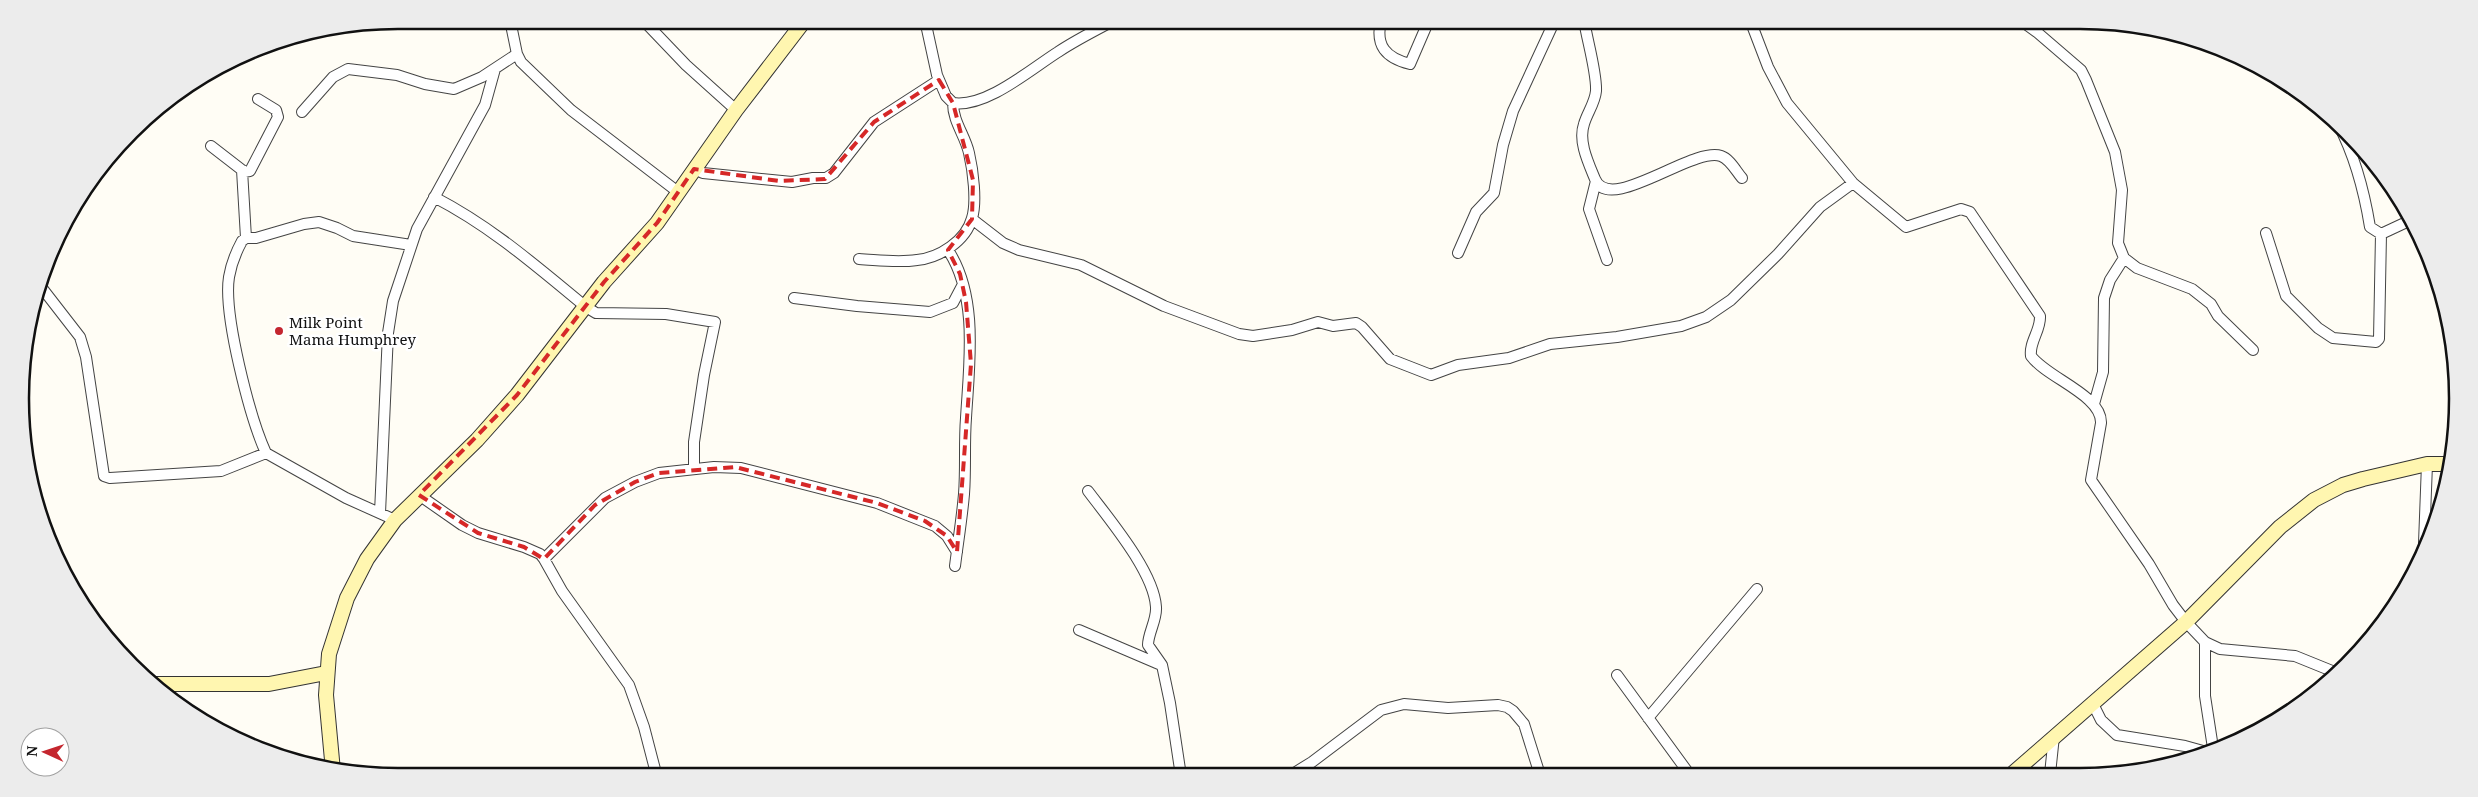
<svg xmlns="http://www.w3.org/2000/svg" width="2478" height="797" font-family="'Noto Serif',serif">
	<rect width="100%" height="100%" fill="#fffdf5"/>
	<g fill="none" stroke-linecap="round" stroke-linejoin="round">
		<!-- street casing -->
		<g stroke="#444" stroke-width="12">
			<path id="street" d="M 510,20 L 517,54 L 521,62 L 571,110 L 678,192
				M 643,20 L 686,65 L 736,110
				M 925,20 L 937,75 L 946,96 L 953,103 C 986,108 1031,69 1058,52 C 1076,40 1096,30 1115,20
				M 1381,20 C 1375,46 1386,58 1410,64 L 1429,20
				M 1584,20 C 1587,40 1597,73 1596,91 C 1595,103 1587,113 1584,124 C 1578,141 1588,162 1595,179 C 1609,215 1693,146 1721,156 C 1730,159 1736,171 1742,178
				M 1750,20 L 1768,67 L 1787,103 L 1853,183 L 1906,227 L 1961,209 L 1970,212 L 2040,316 C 2041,330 2029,342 2031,356 C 2047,378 2102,395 2101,423 L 2091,480 L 2149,564 L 2173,605 L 2186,622 L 2205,642 L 2220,649 L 2295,656 L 2337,673
				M 2020,20 L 2038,33 L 2081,70 L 2086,80 L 2115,152 L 2122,190 L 2118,243 L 2124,258 L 2110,280 L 2104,298 L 2103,372 L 2094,404
				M 302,112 L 333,77 L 348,69 L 397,75 L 425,84 L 454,89 L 482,77 L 517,54
				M 211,146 L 242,170 L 246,238
				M 694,169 L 703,173 L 792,182 L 813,178 L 826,178 L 834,173 L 874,122 L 939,80
				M 243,172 L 250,171 L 278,117 L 276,110 L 258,99
				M 1596,181 L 1589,209 L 1607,260
				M 434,197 C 492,227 536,266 586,307 L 596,313 L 666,314 L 715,322 L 704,375 L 694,442 L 694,469
				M 972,219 L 1003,243 L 1019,250 L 1081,265 L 1164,306 L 1239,334 L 1253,336 L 1292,330 L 1318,322 L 1333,326 L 1356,323 L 1362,327 L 1390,359 L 1431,375 L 1458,365 L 1509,358 L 1550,344 L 1617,337 L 1681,326 L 1706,317 L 1731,300 L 1778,254 L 1820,207 L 1853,183
				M 2266,233 L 2286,296 L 2318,328 L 2333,338 L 2376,342 L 2379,339 L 2381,234 L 2370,227 C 2364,190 2355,156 2338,124
				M 2381,234 L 2411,220
				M 948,250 C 979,297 969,365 966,418 C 964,443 966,468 964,494 C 962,518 958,542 955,566
				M 1458,253 L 1476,212 L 1494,193 L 1503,145 L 1513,111 L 1555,20
				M 2124,258 L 2137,268 L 2192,289 L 2211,304 L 2218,316 L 2253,350
				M 859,259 C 878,260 897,263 917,260 C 939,258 966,241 972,218 C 977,202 973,170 969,153 C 965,135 953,122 953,103
				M 42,288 L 80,337 L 86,357 L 104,476 L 110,478 L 221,471 L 266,453 L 346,498 L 395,520
				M 794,298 L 857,306 L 930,312 L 953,303 L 962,286
				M 266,453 C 250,418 223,314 229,277 C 231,265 236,252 242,241 L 246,238 L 256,238 L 304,224 L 319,222 L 337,228 L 353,236 L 411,245
				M 1088,491 C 1109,519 1154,572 1156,607 C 1157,620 1148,633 1148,645 L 1162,665 L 1170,703 L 1181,776
				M 419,495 L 462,525 L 478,533 L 524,547 L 540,554 L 544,559 L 562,591 L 629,685 L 644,727 L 657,777
				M 380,513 L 388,333 L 393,301 L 417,229 L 485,105 L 495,69
				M 2424,543 L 2427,464
				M 544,559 L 605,498 L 635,482 L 659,473 L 714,467 L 741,468 L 877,503 L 935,526 L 947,536 L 957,552
				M 1079,630 L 1161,665
				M 2205,642 L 2205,696 L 2213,748
				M 1617,675 L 1690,775
				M 2092,702 L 2101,720 L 2117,735 L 2185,746 L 2203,751
				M 1648,718 L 1757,589
				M 2050,774 L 2054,736
				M 1291,775 L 1312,762 L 1381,710 L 1404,704 L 1448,708 L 1498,705 L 1507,707 L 1513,711 L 1524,724 L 1540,775"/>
		</g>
		<!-- secondary casing -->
		<g stroke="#333" stroke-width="16">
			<path id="secondary" d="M 152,684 L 269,684 L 326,673
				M 333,771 L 326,695 L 329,654 L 347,598 L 367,559 L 395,520 L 477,440 L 517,395 L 604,282 L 657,223 L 736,110 L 805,20
				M 2012,774 L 2186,622 L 2280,527 L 2314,500 L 2343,485 L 2363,479 L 2427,464 L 2452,464"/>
		</g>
		<!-- street -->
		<use href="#street" stroke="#fff" stroke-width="10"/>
		<!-- secondary -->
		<use href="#secondary" stroke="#fff6b0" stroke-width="14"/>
	</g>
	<!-- marked area -->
	<path fill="none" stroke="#d62828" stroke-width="4" stroke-dasharray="10 6" stroke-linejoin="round" d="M 939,80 L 953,103 L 973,180 L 972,219 L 948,250 L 960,274 L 966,302 L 971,364 L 957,552 L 947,536 L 925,521 L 877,503 L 735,467 L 659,473 L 635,482 L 595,505 L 544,559 L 524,547 L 478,533 L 419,495 L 517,395 L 604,282 L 657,223 L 694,169 L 779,181 L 825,179 L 874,122 Z"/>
	<!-- markers -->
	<circle fill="#c4262e" stroke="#fff" stroke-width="2" cx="279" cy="331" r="5"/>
	<g text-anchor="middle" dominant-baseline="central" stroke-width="5" stroke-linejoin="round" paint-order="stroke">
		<!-- poi labels -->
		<g font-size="15" fill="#111" stroke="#fff" text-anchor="start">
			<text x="289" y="322">Milk Point<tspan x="289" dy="17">Mama Humphrey</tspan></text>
		</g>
	</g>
	<!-- crop -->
	<path d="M0 0H2478V797H0ZM398 29H2080A369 369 0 0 1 2449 398V399A369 369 0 0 1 2080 768H398A369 369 0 0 1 29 399V398A369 369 0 0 1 398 29Z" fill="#ececec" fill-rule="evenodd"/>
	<path fill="none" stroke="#111" stroke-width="2.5" d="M398 29H2080A369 369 0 0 1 2449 398V399A369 369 0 0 1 2080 768H398A369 369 0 0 1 29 399V398A369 369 0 0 1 398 29Z"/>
	<!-- north arrow -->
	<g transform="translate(45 752) rotate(273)"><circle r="24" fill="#ffffff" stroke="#a0a0a0"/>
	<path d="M0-4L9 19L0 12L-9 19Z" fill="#c4262e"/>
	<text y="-8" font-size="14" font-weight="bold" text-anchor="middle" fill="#111111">N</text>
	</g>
</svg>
